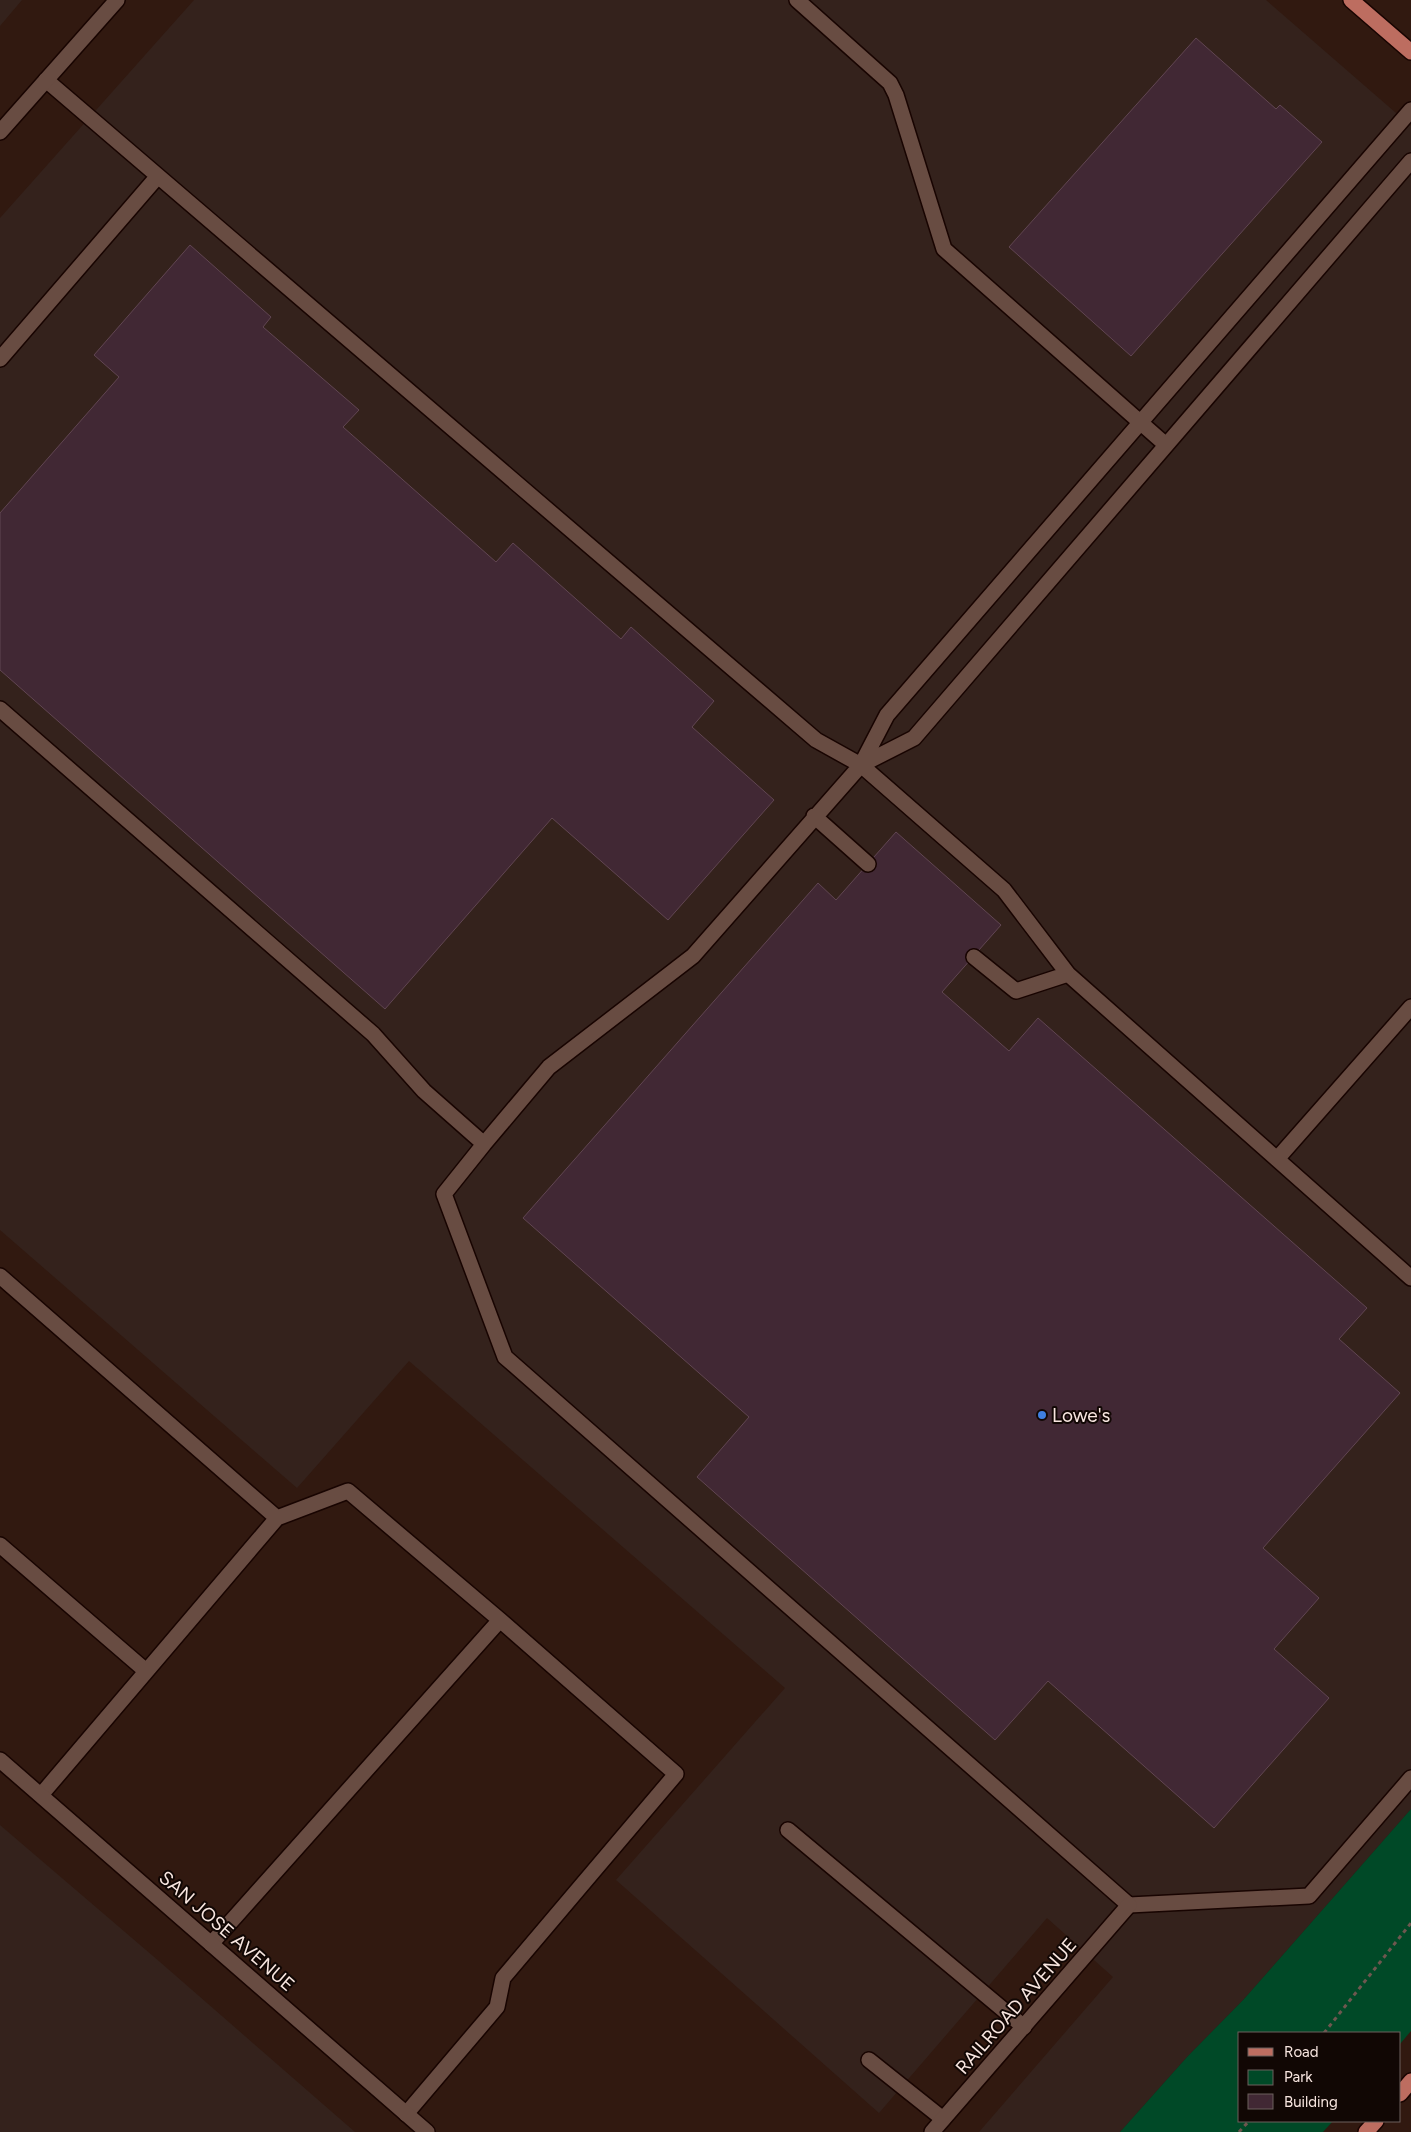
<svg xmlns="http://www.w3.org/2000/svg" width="1411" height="2132" font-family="Figtree,sans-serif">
	<rect width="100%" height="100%" fill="#311910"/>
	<!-- commercial -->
	<path fill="#34221c" d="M 0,0 L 22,0 L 0,26 Z
		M 194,0 L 1266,0 L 1411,126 L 1411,1809 L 1244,1999 L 1187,2057 L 1120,2132 L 979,2132 L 1113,1977 L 1047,1918 L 879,2113 L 616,1880 L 785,1688 L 409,1361 L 297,1488 L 0,1230 L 0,218 Z
		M 0,1825 L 160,1962 L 355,2132 L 0,2132 Z"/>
	<!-- green -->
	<path fill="#004927" d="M 1411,1809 L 1411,2031 L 1400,2044 L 1400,2033 L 1240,2033 L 1240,2121 L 1333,2121 L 1323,2132 L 1120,2132 L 1187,2057 L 1244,1999 Z"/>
	<!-- building -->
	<path fill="#412834" stroke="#614652" d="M 1196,38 L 1276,109 L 1280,105 L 1322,142 L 1131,356 L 1009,247 Z
		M 190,245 L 271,317 L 263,327 L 359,410 L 343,427 L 496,562 L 513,543 L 621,639 L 631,627 L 714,701 L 692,727 L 774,800 L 668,920 L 552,818 L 385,1009 L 0,670 L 0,513 L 119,377 L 94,355 Z
		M 896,832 L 1001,925 L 942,992 L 1009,1051 L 1038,1018 L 1367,1308 L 1339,1339 L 1400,1393 L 1263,1548 L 1319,1598 L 1274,1649 L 1329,1698 L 1214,1828 L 1048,1681 L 995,1740 L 697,1477 L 749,1417 L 523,1218 L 818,883 L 836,900 Z"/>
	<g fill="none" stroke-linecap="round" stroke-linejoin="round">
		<!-- service casing -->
		<g stroke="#180401" stroke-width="18">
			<path id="service" d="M 797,0 L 890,83 L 896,95 L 944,249 L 1166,445
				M 46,80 L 816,740 L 861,765 L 1004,890 L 1068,974 L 1411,1278
				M 1411,110 L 887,715 L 861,765 L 914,738 L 1411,161
				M 0,359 L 158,176
				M 0,709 L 373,1034 L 424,1091 L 484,1144 L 444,1194 L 505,1357 L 1129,1905 L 1309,1896 L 1411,1778
				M 814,816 L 868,864
				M 974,957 L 1016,991 L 1068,974
				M 484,1144 L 549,1067 L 693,956 L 861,765
				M 1277,1159 L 1411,1007
				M 0,1276 L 277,1518
				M 0,1545 L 146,1671
				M 41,1795 L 277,1518 L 348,1491 L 500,1620 L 676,1774 L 503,1978 L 497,2007 L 406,2114
				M 788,1830 L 1024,2027
				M 211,1944 L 500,1620
				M 869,2060 L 943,2119"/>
		</g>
		<!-- minor casing -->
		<g stroke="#180401" stroke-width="18">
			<path id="minor" d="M 0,132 L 117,0
				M 0,1760 L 427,2132
				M 932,2132 L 1129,1905"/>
		</g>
		<!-- primary casing -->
		<g stroke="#180401" stroke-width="18">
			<path id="primary" d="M 1351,0 L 1411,52
				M 1400,2094 L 1411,2081
				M 1366,2132 L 1376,2121"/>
		</g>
		<!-- path -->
		<path stroke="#6d574f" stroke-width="3" stroke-dasharray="4 4" stroke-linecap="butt" d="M 1324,2033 L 1411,1923
			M 1239,2132 L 1249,2121"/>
		<!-- service -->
		<use href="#service" stroke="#684c42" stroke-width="15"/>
		<!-- minor -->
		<use href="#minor" stroke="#684c42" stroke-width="15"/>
		<!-- primary -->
		<use href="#primary" stroke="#bd6d60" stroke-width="15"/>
	</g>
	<!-- markers -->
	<circle fill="#3f7fe0" stroke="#110704" stroke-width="2" cx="1042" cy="1415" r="5"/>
	<g text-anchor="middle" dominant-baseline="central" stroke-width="4" stroke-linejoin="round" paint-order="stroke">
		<!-- poi labels -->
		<g font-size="19" fill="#f8e6e0" stroke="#110704" text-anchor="start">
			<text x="1052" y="1415">Lowe's</text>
		</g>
		<!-- street labels -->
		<g font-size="19" fill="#f8e6e0" stroke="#110704">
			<text transform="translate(227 1931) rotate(41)">SAN JOSE AVENUE</text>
			<text transform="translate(1016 2006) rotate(-49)">RAILROAD AVENUE</text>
		</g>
	</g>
	<!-- legend -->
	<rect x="1238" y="2032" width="162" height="90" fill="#110704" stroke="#6d605c"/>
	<rect x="1248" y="2048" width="25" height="8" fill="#bd6d60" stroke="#6d605c"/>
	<text x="1284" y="2057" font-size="15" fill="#f8e6e0">Road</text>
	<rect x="1248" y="2070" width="25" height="15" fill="#004927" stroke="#6d605c"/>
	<text x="1284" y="2082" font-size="15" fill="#f8e6e0">Park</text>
	<rect x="1248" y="2094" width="25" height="15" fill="#412834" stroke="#6d605c"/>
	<text x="1284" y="2107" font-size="15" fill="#f8e6e0">Building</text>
</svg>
